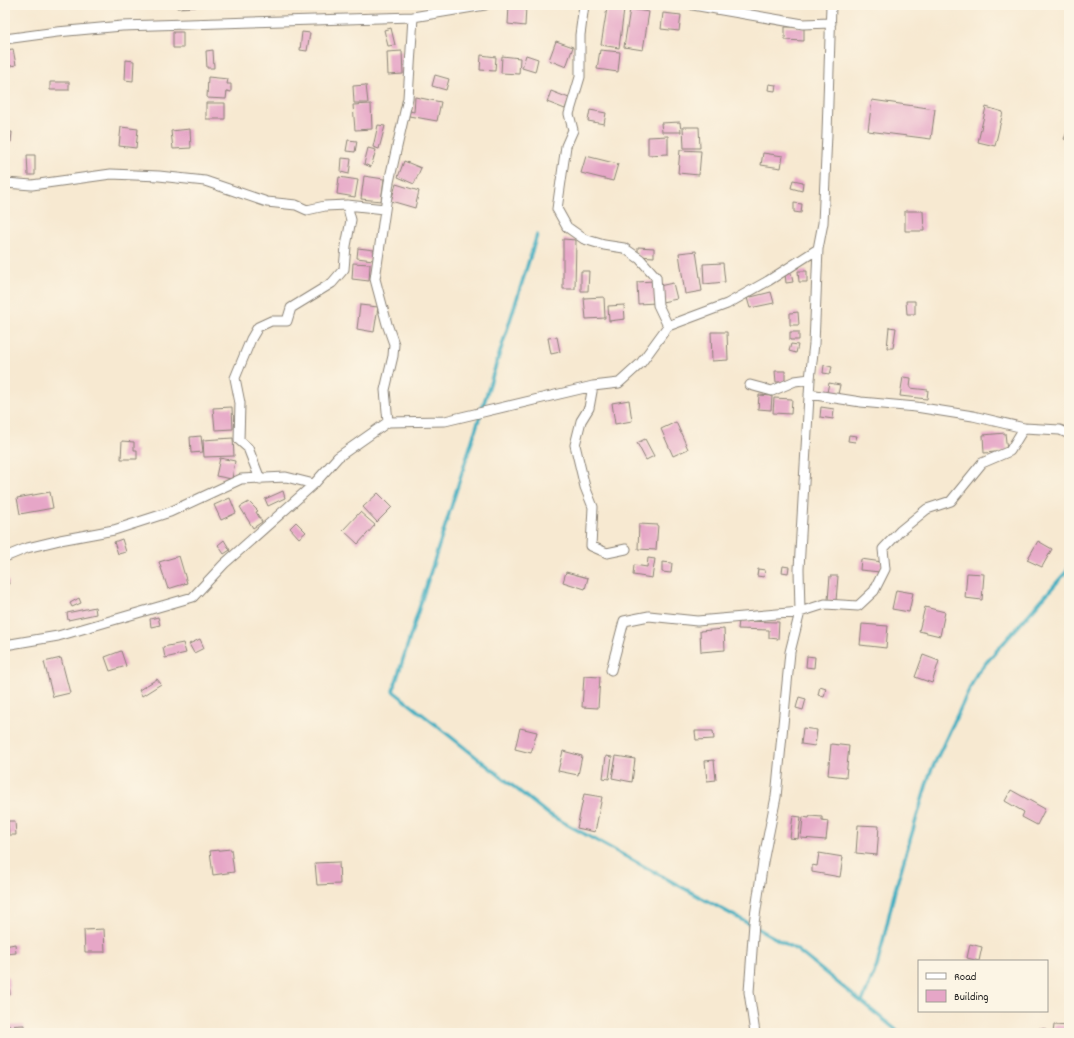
<svg xmlns="http://www.w3.org/2000/svg" width="1074" height="1038" font-family="Dekko,sans-serif">
	<rect width="100%" height="100%" fill="#fcf5e5"/>
	<filter id="ink" filterUnits="userSpaceOnUse"><feTurbulence type="fractalNoise" baseFrequency=".025" numOctaves="2"/><feDisplacementMap in="SourceGraphic" scale="8" xChannelSelector="R" yChannelSelector="G"/><feConvolveMatrix kernelMatrix="1 2 1 2 8 2 1 2 1" color-interpolation-filters="sRGB"/></filter>
	<filter id="wash" filterUnits="userSpaceOnUse"><feTurbulence type="fractalNoise" baseFrequency=".012" numOctaves="4" result="noise"/><feDisplacementMap in="SourceGraphic" scale="16" xChannelSelector="R" yChannelSelector="G"/><feGaussianBlur stdDeviation="0.9" result="paint"/><feColorMatrix in="noise" values="0 0 0 0 0 0 0 0 0 0 0 0 0 0 0 0 0 1.4 0 .05"/><feComposite in="paint" operator="in"/></filter>
	<g filter="url(#wash)">
		<rect width="100%" height="100%" fill="#f7e9d1"/>
		<g fill="none" stroke-linecap="round" stroke-linejoin="round">
			<!-- stream -->
			<path stroke="#43afc1" stroke-width="3.5" d="M 537,235 L 393,691 L 548,814 L 797,950 L 900,1033
				M 862,1002 L 877,966 L 895,890 L 930,773 L 977,673 L 1067,571 L 1069,566"/>
		</g>
		<g id="blocks">
			<!-- building -->
			<path fill="#e6a6c7" d="M 177,5 L 195,5 L 196,7 L 177,8 Z
				M 509,5 L 526,6 L 525,26 L 508,24 Z
				M 607,8 L 624,10 L 619,48 L 601,45 Z
				M 630,9 L 649,12 L 643,50 L 624,47 Z
				M 663,13 L 681,15 L 679,31 L 661,29 Z
				M 785,27 L 804,27 L 804,41 L 785,40 Z
				M 391,28 L 395,45 L 388,46 L 384,30 Z
				M 173,32 L 183,32 L 183,48 L 173,48 Z
				M 302,32 L 310,33 L 307,51 L 300,50 Z
				M 556,41 L 573,47 L 566,67 L 549,60 Z
				M 13,49 L 16,65 L 5,67 L 5,50 Z
				M 213,50 L 214,68 L 207,68 L 206,51 Z
				M 600,50 L 620,52 L 618,72 L 597,69 Z
				M 402,51 L 403,74 L 388,75 L 387,52 Z
				M 481,55 L 496,57 L 495,71 L 480,70 Z
				M 526,55 L 538,59 L 535,72 L 522,68 Z
				M 502,56 L 520,58 L 519,74 L 501,73 Z
				M 126,60 L 134,61 L 133,81 L 125,80 Z
				M 435,75 L 449,79 L 446,90 L 432,86 Z
				M 208,77 L 228,79 L 227,84 L 231,84 L 231,92 L 227,91 L 226,99 L 207,98 Z
				M 50,82 L 69,82 L 69,90 L 50,90 Z
				M 769,84 L 776,85 L 775,91 L 768,90 Z
				M 366,85 L 368,103 L 354,103 L 353,86 Z
				M 551,91 L 569,98 L 565,109 L 547,102 Z
				M 415,97 L 441,102 L 437,121 L 409,116 L 410,111 L 414,112 Z
				M 872,100 L 935,109 L 931,139 L 868,131 Z
				M 206,103 L 225,103 L 225,119 L 206,119 Z
				M 371,104 L 372,129 L 355,130 L 353,105 Z
				M 986,107 L 1003,112 L 995,146 L 978,142 Z
				M 590,110 L 606,113 L 604,124 L 588,121 Z
				M 680,122 L 681,132 L 662,132 L 661,123 Z
				M 378,125 L 385,126 L 379,149 L 373,147 Z
				M 121,127 L 138,129 L 136,148 L 119,146 Z
				M 683,127 L 699,127 L 700,148 L 684,148 Z
				M 1069,127 L 1069,141 L 1064,139 Z
				M 190,129 L 191,148 L 173,149 L 171,131 Z
				M 5,132 L 12,132 L 11,142 L 5,142 Z
				M 668,136 L 668,154 L 648,155 L 648,137 Z
				M 348,140 L 357,141 L 355,152 L 346,151 Z
				M 368,148 L 376,150 L 371,167 L 364,164 Z
				M 680,150 L 701,151 L 699,175 L 678,173 Z
				M 763,153 L 783,156 L 781,168 L 761,165 Z
				M 27,155 L 35,155 L 35,175 L 28,175 Z
				M 586,156 L 618,164 L 613,181 L 581,173 Z
				M 342,158 L 351,159 L 349,174 L 341,172 Z
				M 5,159 L 9,159 L 9,179 L 5,179 Z
				M 404,161 L 421,168 L 414,184 L 398,177 Z
				M 364,176 L 384,179 L 381,201 L 361,199 Z
				M 339,177 L 358,180 L 355,197 L 337,194 Z
				M 793,180 L 803,182 L 802,191 L 791,188 Z
				M 396,184 L 419,191 L 415,208 L 391,201 Z
				M 794,203 L 802,204 L 801,213 L 794,212 Z
				M 905,211 L 923,211 L 924,231 L 905,231 Z
				M 563,239 L 576,240 L 575,289 L 563,289 Z
				M 638,247 L 654,248 L 654,257 L 638,256 Z
				M 358,248 L 374,250 L 373,260 L 357,258 Z
				M 696,251 L 702,291 L 685,294 L 679,253 Z
				M 353,263 L 370,264 L 369,281 L 352,279 Z
				M 723,263 L 725,282 L 704,284 L 703,264 Z
				M 581,271 L 589,271 L 588,291 L 581,291 Z
				M 798,271 L 807,271 L 807,282 L 799,282 Z
				M 791,273 L 793,282 L 786,283 L 785,274 Z
				M 654,281 L 656,303 L 638,304 L 637,282 Z
				M 673,283 L 677,299 L 662,302 L 659,286 Z
				M 771,292 L 774,303 L 750,308 L 747,298 Z
				M 604,297 L 605,318 L 586,319 L 584,298 Z
				M 906,301 L 915,301 L 915,314 L 907,314 Z
				M 360,305 L 378,307 L 374,332 L 357,329 Z
				M 624,305 L 625,319 L 609,321 L 608,306 Z
				M 798,312 L 799,325 L 790,325 L 790,313 Z
				M 889,327 L 896,328 L 893,348 L 887,348 Z
				M 711,332 L 727,332 L 728,360 L 712,361 Z
				M 790,332 L 799,332 L 799,340 L 790,340 Z
				M 557,337 L 560,352 L 551,354 L 548,338 Z
				M 791,344 L 798,345 L 796,353 L 789,351 Z
				M 824,365 L 832,367 L 830,374 L 823,373 Z
				M 775,371 L 785,371 L 785,382 L 776,382 Z
				M 903,377 L 911,378 L 910,388 L 928,390 L 927,399 L 900,396 Z
				M 829,383 L 840,385 L 838,394 L 827,392 Z
				M 759,395 L 772,396 L 771,410 L 758,409 Z
				M 774,398 L 792,399 L 791,414 L 773,413 Z
				M 629,400 L 632,421 L 615,424 L 612,403 Z
				M 232,407 L 233,429 L 215,430 L 213,408 Z
				M 821,407 L 834,409 L 833,419 L 820,417 Z
				M 676,422 L 688,449 L 673,456 L 661,429 Z
				M 1005,433 L 1007,451 L 984,453 L 983,435 Z
				M 849,435 L 857,436 L 855,442 L 848,441 Z
				M 201,436 L 203,452 L 191,453 L 190,437 Z
				M 233,438 L 234,456 L 204,457 L 203,440 Z
				M 645,439 L 654,456 L 646,460 L 637,443 Z
				M 122,441 L 134,442 L 134,450 L 137,450 L 137,459 L 121,459 Z
				M 220,458 L 235,461 L 232,479 L 216,476 Z
				M 283,491 L 285,498 L 268,506 L 265,499 Z
				M 50,492 L 53,508 L 20,514 L 17,498 Z
				M 378,493 L 392,507 L 377,522 L 363,507 Z
				M 230,498 L 236,513 L 221,520 L 214,505 Z
				M 249,502 L 258,511 L 256,512 L 262,522 L 253,528 L 240,507 Z
				M 360,512 L 375,525 L 358,544 L 343,530 Z
				M 296,522 L 306,532 L 299,538 L 290,528 Z
				M 639,524 L 658,525 L 656,550 L 638,549 Z
				M 122,539 L 126,552 L 118,554 L 114,542 Z
				M 224,540 L 230,550 L 224,554 L 218,545 Z
				M 1038,541 L 1052,549 L 1042,567 L 1027,560 Z
				M 179,556 L 187,583 L 168,589 L 159,562 Z
				M 648,558 L 655,559 L 652,578 L 633,575 L 634,565 L 647,567 Z
				M 861,559 L 882,562 L 880,572 L 860,570 Z
				M 662,562 L 672,563 L 671,573 L 662,572 Z
				M 783,566 L 789,567 L 788,573 L 782,572 Z
				M 5,569 L 9,584 L 5,585 Z
				M 758,569 L 765,570 L 764,577 L 757,576 Z
				M 566,572 L 588,578 L 585,589 L 563,582 Z
				M 967,573 L 984,574 L 982,600 L 965,598 Z
				M 830,576 L 838,576 L 836,601 L 828,600 Z
				M 896,590 L 913,593 L 909,612 L 892,609 Z
				M 79,598 L 81,603 L 72,607 L 70,603 Z
				M 95,607 L 96,614 L 68,620 L 67,613 Z
				M 925,607 L 945,612 L 940,636 L 919,631 Z
				M 158,617 L 160,625 L 151,627 L 150,619 Z
				M 739,621 L 779,622 L 778,639 L 769,638 L 769,630 L 738,629 Z
				M 862,624 L 888,626 L 886,648 L 860,645 Z
				M 724,629 L 725,650 L 701,652 L 700,631 Z
				M 200,639 L 204,648 L 194,653 L 189,644 Z
				M 183,643 L 186,653 L 165,658 L 163,647 Z
				M 121,651 L 126,666 L 110,671 L 105,657 Z
				M 923,655 L 939,661 L 932,683 L 915,677 Z
				M 807,656 L 815,657 L 814,668 L 806,667 Z
				M 61,658 L 70,693 L 53,697 L 44,662 Z
				M 584,676 L 600,677 L 598,708 L 582,707 Z
				M 157,679 L 161,684 L 142,696 L 139,690 Z
				M 820,686 L 826,688 L 824,697 L 818,695 Z
				M 799,697 L 806,699 L 803,710 L 796,708 Z
				M 520,728 L 537,732 L 531,753 L 515,749 Z
				M 803,728 L 817,730 L 815,746 L 801,744 Z
				M 695,731 L 713,731 L 714,739 L 696,740 Z
				M 831,744 L 849,746 L 846,777 L 828,775 Z
				M 563,751 L 582,756 L 578,775 L 558,771 Z
				M 606,756 L 612,757 L 609,779 L 603,778 Z
				M 616,756 L 635,759 L 632,782 L 612,778 Z
				M 714,760 L 716,780 L 707,781 L 705,761 Z
				M 1011,790 L 1045,809 L 1037,825 L 1022,817 L 1024,812 L 1005,801 Z
				M 584,794 L 602,797 L 595,832 L 577,828 Z
				M 793,816 L 801,817 L 798,839 L 790,838 Z
				M 810,816 L 822,817 L 822,820 L 828,821 L 826,840 L 801,838 L 803,817 L 809,818 Z
				M 8,821 L 15,821 L 16,835 L 9,835 Z
				M 858,825 L 879,826 L 877,855 L 856,853 Z
				M 231,849 L 234,872 L 213,875 L 210,851 Z
				M 819,853 L 843,857 L 840,877 L 812,872 L 812,865 L 817,866 Z
				M 339,862 L 340,884 L 317,885 L 315,863 Z
				M 104,929 L 105,952 L 85,952 L 84,930 Z
				M 15,944 L 16,953 L 5,954 L 5,946 Z
				M 970,944 L 982,947 L 979,961 L 967,958 Z
				M 5,976 L 8,976 L 10,995 L 5,996 Z
				M 24,1025 L 25,1033 L 7,1033 L 6,1026 Z
				M 1054,1025 L 1069,1026 L 1069,1033 L 1053,1033 Z
				M 1039,1028 L 1046,1029 L 1045,1033 L 1038,1033 Z"/>
		</g>
	</g>
	<g filter="url(#ink)">
		<use href="#blocks" fill-opacity="0" stroke="#8a8276" stroke-width="1"/>
		<g fill="none" stroke-linecap="round" stroke-linejoin="round">
			<!-- minor casing -->
			<g stroke="#8a8276" stroke-width="11">
				<path id="minor" d="M 584,5 L 580,35 L 580,77 L 569,114 L 573,130 L 566,146 L 557,209 L 567,227 L 584,239 L 604,245 L 624,248 L 640,259 L 656,277 L 658,305 L 668,326
					M 693,5 L 803,24 L 831,23
					M 5,39 L 57,32 L 122,26 L 413,17 L 485,5
					M 5,183 L 32,185 L 111,174 L 159,176 L 205,181 L 267,202 L 296,205 L 307,210 L 325,206 L 347,205 L 385,209
					M 750,385 L 772,391 L 795,381 L 810,379
					M 593,386 L 589,408 L 581,421 L 575,445 L 585,487 L 593,507 L 591,546 L 607,553 L 626,549
					M 809,394 L 861,402 L 916,407 L 973,416 L 1024,428
					M 388,422 L 385,390 L 393,356 L 394,344 L 387,324 L 375,279 L 389,182 L 408,98 L 413,17
					M 260,479 L 248,448 L 239,440 L 240,403 L 235,378 L 251,339 L 258,327 L 271,321 L 287,321 L 291,308 L 332,283 L 344,269 L 346,246 L 351,220 L 347,205
					M 5,557 L 27,548 L 60,540 L 114,530 L 170,512 L 241,479 L 286,477 L 314,484
					M 5,645 L 58,636 L 193,597 L 224,564 L 314,484 L 338,457 L 388,422 L 445,421 L 593,386 L 619,383 L 641,363 L 668,326 L 727,304 L 768,281 L 818,249
					M 611,670 L 624,621 L 649,616 L 697,621 L 800,612 L 825,604 L 858,606 L 874,591 L 885,569 L 883,549 L 900,531 L 927,509 L 951,501 L 982,463 L 1010,451 L 1024,428 L 1060,430 L 1069,434
					M 755,1033 L 749,992 L 754,923 L 763,862 L 776,797 L 790,652 L 800,612 L 799,569 L 810,379 L 814,344 L 818,249 L 823,223 L 827,134 L 831,5"/>
			</g>
			<!-- minor -->
			<use href="#minor" stroke="#fff" stroke-width="9"/>
		</g>
	</g>
	<!-- margin -->
	<rect width="1074" height="1038" fill="none" stroke="#fcf5e5" stroke-width="20"/>
	<!-- legend -->
	<rect x="918" y="960" width="130" height="52" fill="#fcf5e5" stroke="#a29e95"/>
	<rect x="926" y="973" width="20" height="6" fill="#ffffff" stroke="#a29e95"/>
	<text x="954" y="980" font-size="12" fill="#1c1c1c">Road</text>
	<rect x="926" y="990" width="20" height="12" fill="#e6a6c7" stroke="#a29e95"/>
	<text x="954" y="1000" font-size="12" fill="#1c1c1c">Building</text>
</svg>
